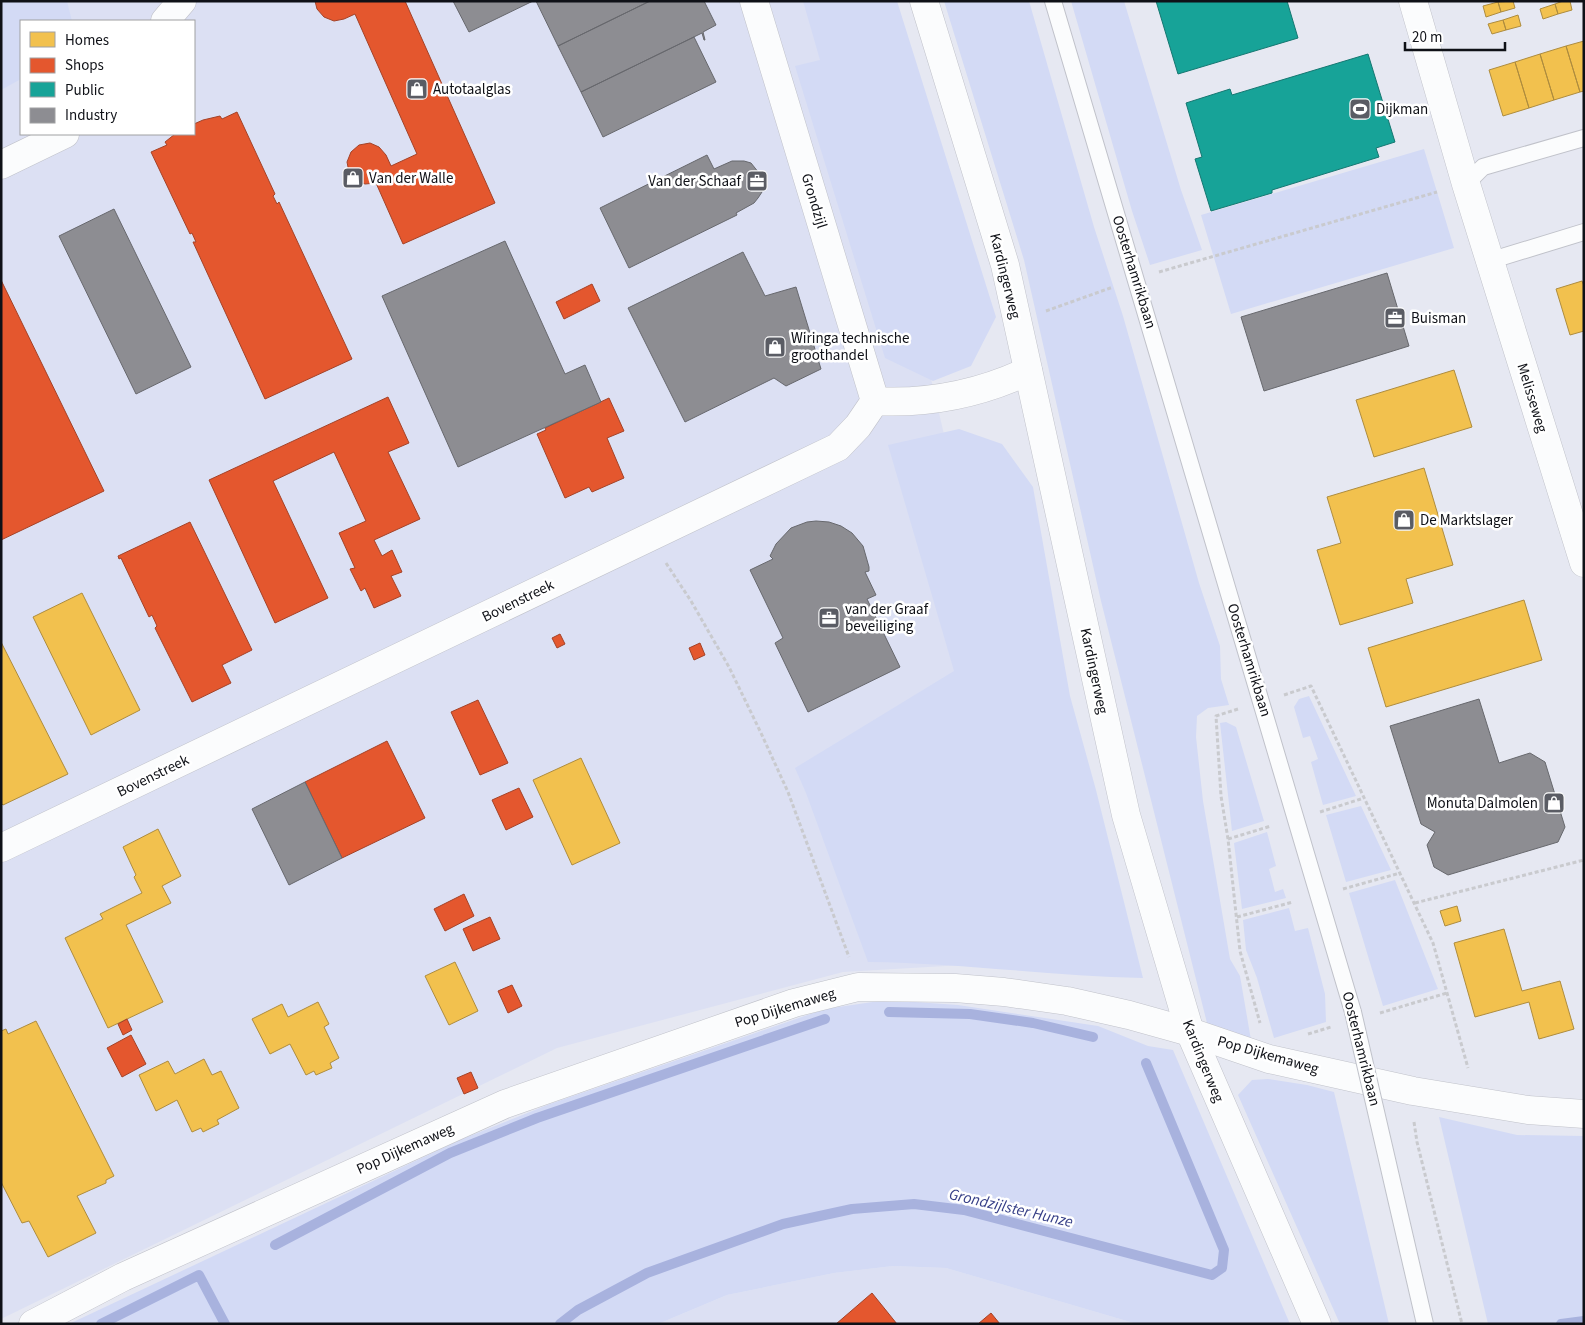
<svg xmlns="http://www.w3.org/2000/svg" width="1585" height="1325" font-family="'Source Sans 3',sans-serif">
	<rect width="100%" height="100%" fill="#e6e8f2"/>
	<!-- built -->
	<path fill="#dce0f3" d="M 58,1 L 821,1 L 890,204 L 1067,959 L 843,972 L 557,1048 L 1,1319 L 1,41 L 21,27 L 21,134 L 194,134 L 194,21 L 30,21 Z
		M 893,1266 L 946,1268 L 1137,1324 L 658,1324 L 727,1295 L 834,1273 Z"/>
	<!-- green -->
	<path fill="#d3daf5" d="M 1,1 L 67,1 L 72,21 L 21,21 L 21,79 L 1,90 Z
		M 803,1 L 897,1 L 996,317 L 971,366 L 933,381 L 885,358 L 795,66 L 820,60 Z
		M 944,1 L 1029,1 L 1094,227 L 1123,316 L 1199,583 L 1220,646 L 1221,679 L 1229,705 L 1208,708 L 1197,716 L 1196,737 L 1203,801 L 1230,959 L 1240,976 L 1251,1040 L 1208,1027 L 1101,601 L 1024,260 Z
		M 1071,1 L 1124,1 L 1181,190 L 1202,250 L 1150,265 L 1132,211 Z
		M 1424,149 L 1454,248 L 1231,314 L 1201,215 Z
		M 959,429 L 1002,444 L 1033,487 L 1070,696 L 1096,790 L 1143,978 C 1051,976 960,963 868,962 L 806,793 L 795,768 L 954,671 L 888,445 Z
		M 1309,696 L 1356,796 L 1323,805 L 1311,762 L 1318,759 L 1310,736 L 1303,738 L 1294,707 L 1299,699 Z
		M 1226,722 L 1236,727 L 1264,821 L 1232,831 L 1220,723 Z
		M 1361,806 L 1391,870 L 1346,882 L 1326,815 Z
		M 1267,832 L 1276,866 L 1269,869 L 1275,892 L 1283,889 L 1286,898 L 1242,909 L 1234,843 Z
		M 1395,880 L 1438,989 L 1383,1006 L 1349,893 Z
		M 1289,908 L 1295,931 L 1308,928 L 1325,994 L 1326,1022 L 1274,1038 L 1257,978 L 1246,950 L 1243,920 Z
		M 886,1000 L 958,1005 L 1098,1026 L 1148,1046 L 1173,1050 L 1290,1324 L 1137,1324 L 946,1268 L 893,1266 L 834,1273 L 727,1295 L 658,1324 L 69,1324 L 460,1140 L 550,1104 L 825,1009 Z
		M 1268,1079 L 1307,1085 L 1334,1092 L 1389,1324 L 1340,1324 L 1238,1095 L 1252,1080 Z
		M 1439,1117 L 1517,1135 L 1584,1136 L 1584,1324 L 1488,1324 Z"/>
	<!-- homes -->
	<path fill="#f2c14e" stroke="#ae8c3e" d="M 1513,1 L 1515,8 L 1501,12 L 1498,2 Z
		M 1563,1 L 1570,1 L 1572,10 L 1558,14 L 1555,4 Z
		M 1498,2 L 1501,12 L 1486,17 L 1483,6 Z
		M 1555,4 L 1558,14 L 1543,19 L 1540,9 Z
		M 1518,15 L 1521,26 L 1506,30 L 1503,20 Z
		M 1503,20 L 1506,30 L 1492,34 L 1488,24 Z
		M 1584,41 L 1584,91 L 1580,92 L 1566,46 Z
		M 1566,46 L 1580,92 L 1554,100 L 1540,54 Z
		M 1540,54 L 1554,100 L 1529,108 L 1515,62 Z
		M 1515,62 L 1529,108 L 1503,116 L 1489,70 Z
		M 1582,281 L 1584,286 L 1584,331 L 1570,335 L 1556,289 Z
		M 1454,370 L 1472,427 L 1374,457 L 1356,400 Z
		M 1424,468 L 1453,565 L 1406,579 L 1413,603 L 1340,625 L 1317,550 L 1341,543 L 1327,497 Z
		M 82,593 L 140,710 L 91,735 L 33,617 Z
		M 1524,600 L 1542,660 L 1386,707 L 1368,648 Z
		M 1,642 L 68,774 L 3,805 L 1,803 Z
		M 581,758 L 620,843 L 572,865 L 533,780 Z
		M 158,829 L 181,876 L 162,886 L 171,903 L 126,925 L 163,1002 L 108,1028 L 65,938 L 103,919 L 100,914 L 142,893 L 134,877 L 136,875 L 123,847 Z
		M 1457,906 L 1461,921 L 1445,926 L 1440,911 Z
		M 1504,929 L 1522,991 L 1560,981 L 1574,1029 L 1539,1039 L 1529,1002 L 1475,1017 L 1454,943 Z
		M 455,962 L 478,1011 L 449,1025 L 425,976 Z
		M 318,1002 L 329,1024 L 324,1027 L 339,1058 L 330,1063 L 332,1068 L 316,1075 L 314,1071 L 306,1075 L 290,1044 L 270,1054 L 252,1019 L 282,1004 L 288,1017 Z
		M 36,1021 L 114,1176 L 106,1180 L 106,1183 L 77,1196 L 96,1233 L 48,1257 L 29,1221 L 22,1223 L 1,1182 L 1,1031 L 6,1029 L 8,1034 Z
		M 204,1059 L 212,1075 L 221,1071 L 239,1108 L 217,1120 L 219,1124 L 203,1132 L 201,1128 L 192,1132 L 177,1100 L 156,1111 L 139,1075 L 168,1061 L 175,1074 Z"/>
	<!-- shops -->
	<path fill="#e4572e" stroke="#a44227" d="M 315,1 L 405,1 L 495,203 L 403,244 L 376,183 L 365,184 L 355,180 L 349,172 L 347,162 L 351,152 L 359,145 L 370,143 L 379,147 L 386,155 L 391,166 L 417,154 L 355,14 L 344,19 L 334,21 L 324,17 L 317,9 Z
		M 237,112 L 275,194 L 273,196 L 277,204 L 279,202 L 352,359 L 265,399 L 193,242 L 196,242 L 192,233 L 190,234 L 151,152 L 167,145 L 165,142 L 175,134 L 194,134 L 194,124 L 203,120 L 220,116 L 222,119 Z
		M 1,280 L 104,491 L 1,540 Z
		M 592,284 L 600,301 L 564,319 L 556,302 Z
		M 388,397 L 409,443 L 388,452 L 420,519 L 374,540 L 382,556 L 392,550 L 402,572 L 391,576 L 401,596 L 374,608 L 365,588 L 361,591 L 350,569 L 355,568 L 339,533 L 366,521 L 334,452 L 273,481 L 328,598 L 275,623 L 209,480 Z
		M 609,398 L 624,431 L 607,438 L 624,478 L 592,492 L 589,487 L 565,498 L 537,434 L 546,430 L 545,428 Z
		M 190,522 L 252,650 L 222,665 L 231,683 L 192,702 L 155,628 L 157,626 L 152,615 L 149,617 L 121,558 L 119,559 L 118,556 Z
		M 560,634 L 565,644 L 557,648 L 552,638 Z
		M 700,643 L 705,655 L 694,660 L 689,648 Z
		M 478,700 L 508,763 L 480,775 L 451,712 Z
		M 387,741 L 425,818 L 342,858 L 305,782 Z
		M 519,788 L 533,817 L 506,830 L 492,800 Z
		M 464,894 L 474,916 L 445,931 L 434,909 Z
		M 490,917 L 500,939 L 473,951 L 463,929 Z
		M 512,985 L 522,1006 L 508,1013 L 498,991 Z
		M 127,1019 L 132,1030 L 123,1035 L 118,1024 Z
		M 131,1035 L 146,1064 L 122,1077 L 107,1048 Z
		M 471,1072 L 478,1088 L 464,1094 L 457,1078 Z
		M 872,1293 L 897,1324 L 836,1324 Z
		M 991,1313 L 1000,1324 L 978,1324 Z"/>
	<!-- public -->
	<path fill="#17a398" stroke="#157771" d="M 1156,1 L 1287,1 L 1298,38 L 1178,74 Z
		M 1368,54 L 1395,142 L 1376,148 L 1379,157 L 1272,190 L 1272,193 L 1211,211 L 1195,159 L 1202,157 L 1186,103 L 1230,89 L 1232,95 Z"/>
	<!-- industry -->
	<path fill="#8d8d92" stroke="#67686d" d="M 453,1 L 533,1 L 469,32 Z
		M 536,1 L 650,1 L 558,46 Z
		M 650,1 L 704,1 L 716,25 L 703,32 L 705,40 L 704,40 L 702,33 L 581,92 L 558,46 Z
		M 694,37 L 716,82 L 603,137 L 581,92 Z
		M 707,155 L 714,169 L 732,161 L 744,161 L 751,163 L 759,173 L 762,179 L 762,192 L 758,198 L 754,203 L 736,213 L 737,215 L 629,268 L 600,208 Z
		M 114,209 L 191,367 L 136,394 L 59,236 Z
		M 505,241 L 565,374 L 585,365 L 601,402 L 458,467 L 382,296 Z
		M 743,252 L 765,296 L 796,287 L 821,369 L 786,386 L 774,378 L 685,422 L 628,308 Z
		M 1387,273 L 1409,346 L 1264,391 L 1241,317 Z
		M 816,521 L 829,522 L 841,526 L 852,533 L 863,546 L 869,567 L 869,571 L 865,572 L 876,595 L 867,599 L 900,667 L 808,712 L 775,643 L 783,638 L 750,570 L 773,559 L 770,556 L 776,544 L 791,528 L 807,522 Z
		M 1479,699 L 1499,763 L 1530,753 L 1545,762 L 1565,827 L 1558,842 L 1448,875 L 1434,867 L 1427,845 L 1435,832 L 1421,824 L 1390,726 Z
		M 305,782 L 342,858 L 289,885 L 252,809 Z"/>
	<g fill="none" stroke-linecap="round" stroke-linejoin="round">
		<!-- stream -->
		<path stroke="#a8b2de" stroke-width="10" d="M 889,1012 L 970,1014 L 1033,1023 L 1093,1037
			M 275,1245 L 450,1153 L 537,1118 L 825,1019
			M 101,1324 L 199,1275 L 225,1324
			M 560,1324 L 578,1310 L 647,1273 L 783,1224 L 852,1209 L 914,1204 L 964,1210 L 1212,1275 L 1222,1268 L 1224,1250 L 1146,1063
			M 1561,1324 L 1584,1321"/>
		<!-- service casing -->
		<g stroke="#c0c2ca" stroke-width="18">
			<path id="service" d="M 1053,1 L 1353,1012
				M 1466,184 L 1483,167 L 1584,138
				M 1489,261 L 1584,232"/>
		</g>
		<!-- minor casing -->
		<g stroke="#c0c2ca" stroke-width="29">
			<path id="minor" d="M 754,1 L 875,401
				M 1413,1 L 1466,184 L 1584,563
				M 165,21 L 182,1
				M 1,165 L 65,134
				M 1,848 L 838,447 L 858,426 L 875,401 C 929,404 979,394 1028,371
				M 33,1324 L 123,1277 L 505,1104 L 794,1003 L 858,987 L 955,988 L 1004,992 L 1067,1001 L 1129,1015 L 1190,1032 L 1269,1059 L 1413,1091 L 1528,1110 L 1584,1114"/>
		</g>
		<!-- tertiary casing -->
		<g stroke="#c0c2ca" stroke-width="29">
			<path id="tertiary" d="M 924,1 L 1005,265 L 1126,815 L 1190,1032 L 1317,1324"/>
		</g>
		<!-- path -->
		<path stroke="#c9cace" stroke-width="3" stroke-dasharray="4 2.5" stroke-linecap="butt" d="M 1159,272 L 1437,192
			M 1046,311 L 1113,287
			M 666,563 L 691,601 L 729,667 L 761,733 L 788,792 L 849,957
			M 1284,695 L 1311,686 L 1433,943 L 1468,1068
			M 1238,709 L 1216,716 L 1221,796 L 1228,839 L 1240,951 L 1260,1023
			M 1320,812 L 1364,798
			M 1228,839 L 1271,826
			M 1343,889 L 1400,873
			M 1415,903 L 1584,860
			M 1237,917 L 1293,902
			M 1380,1013 L 1447,993
			M 1308,1034 L 1331,1027
			M 1414,1122 L 1417,1142 L 1462,1324"/>
		<!-- service -->
		<use href="#service" stroke="#fbfcfd" stroke-width="16"/>
		<!-- minor -->
		<use href="#minor" stroke="#fbfcfd" stroke-width="28"/>
		<!-- tertiary -->
		<use href="#tertiary" stroke="#fbfcfd" stroke-width="28"/>
		<!-- service-bridge casing -->
		<g stroke="#c0c2ca" stroke-width="18" stroke-linecap="butt">
			<path id="service-bridge" d="M 1353,1012 L 1425,1324"/>
		</g>
		<!-- service-bridge -->
		<use href="#service-bridge" stroke="#fbfcfd" stroke-width="16"/>
	</g>
	<!-- icons -->
	<defs>
		<g id="shop-square" transform="scale(1.125)"><rect x="-9" y="-9" width="18" height="18" rx="4" fill="#5a5c64" stroke="#fff"/><path d="M-5-2.5h2.3a2.7 3.5 0 0 1 5.4 0H5L5.5 6h-11ZM-1.5-2.5h3a1.5 2.3 0 0 0-3 0Z" fill="#fff"/></g>
		<g id="stadium-square" transform="scale(1.125)"><rect x="-9" y="-9" width="18" height="18" rx="4" fill="#5a5c64" stroke="#fff"/><path d="M0-5a6.5 5 0 1 0 0 10a6.5 5 0 1 0 0-10ZM-3.5-1.8h7v3.6h-7Z" fill="#fff"/></g>
		<g id="office-square" transform="scale(1.125)"><rect x="-9" y="-9" width="18" height="18" rx="4" fill="#5a5c64" stroke="#fff"/><path d="M-6-3h4V-5.5h4V-3h4V5H-6ZM-1-4.5V-3h2v-1.5ZM-6 0V1H6V0Z" fill="#fff"/></g>
	</defs>
	<g fill-rule="evenodd">
		<use href="#shop-square" x="417" y="89"/>
		<use href="#stadium-square" x="1360" y="109"/>
		<use href="#shop-square" x="353" y="178"/>
		<use href="#office-square" x="757" y="181"/>
		<use href="#office-square" x="1395" y="318"/>
		<use href="#shop-square" x="775" y="347"/>
		<use href="#shop-square" x="1404" y="520"/>
		<use href="#office-square" x="829" y="618"/>
		<use href="#shop-square" x="1554" y="803"/>
	</g>
	<g text-anchor="middle" dominant-baseline="central" stroke-width="5" stroke-linejoin="round" paint-order="stroke">
		<!-- poi labels -->
		<g font-size="15" fill="#0f1117" stroke="#fff" text-anchor="start">
			<text x="433" y="89">Autotaalglas</text>
			<text x="1376" y="109">Dijkman</text>
			<text x="369" y="178">Van der Walle</text>
			<text x="741" y="181" text-anchor="end">Van der Schaaf</text>
			<text x="1411" y="318">Buisman</text>
			<text x="791" y="338">Wiringa technische<tspan x="791" dy="17">groothandel</tspan></text>
			<text x="1420" y="520">De Marktslager</text>
			<text x="845" y="609">van der Graaf<tspan x="845" dy="17">beveiliging</tspan></text>
			<text x="1538" y="803" text-anchor="end">Monuta Dalmolen</text>
		</g>
		<!-- street labels -->
		<g font-size="15" fill="#0f1117" stroke="#fff">
			<text transform="translate(814 201) rotate(73)">Grondzijl</text>
			<text transform="translate(1134 272) rotate(73)">Oosterhamrikbaan</text>
			<text transform="translate(1005 276) rotate(76)">Kardingerweg</text>
			<text transform="translate(1532 398) rotate(73)">Melisseweg</text>
			<text transform="translate(518 601) rotate(-26)">Bovenstreek</text>
			<text transform="translate(1249 660) rotate(73)">Oosterhamrikbaan</text>
			<text transform="translate(1094 671) rotate(78)">Kardingerweg</text>
			<text transform="translate(153 776) rotate(-26)">Bovenstreek</text>
			<text transform="translate(785 1008) rotate(-17)">Pop Dijkemaweg</text>
			<text transform="translate(1361 1049) rotate(76)">Oosterhamrikbaan</text>
			<text transform="translate(1268 1055) rotate(16)">Pop Dijkemaweg</text>
			<text transform="translate(1203 1061) rotate(68)">Kardingerweg</text>
			<text transform="translate(405 1149) rotate(-24)">Pop Dijkemaweg</text>
		</g>
		<!-- water labels -->
		<g font-size="16" font-style="italic" fill="#363f87" stroke="#fff">
			<text transform="translate(1011 1208) rotate(13)">Grondzijlster Hunze</text>
		</g>
	</g>
	<!-- border -->
	<rect width="1585" height="1325" fill="none" stroke="#0f1117" stroke-width="5"/>
	<!-- legend -->
	<rect x="20" y="20" width="175" height="115" fill="#ffffff" stroke="#9fa0a2"/>
	<rect x="30" y="32" width="25" height="15" fill="#f2c14e" stroke="#9fa0a2"/>
	<text x="65" y="45" font-size="15" fill="#0f1117">Homes</text>
	<rect x="30" y="58" width="25" height="15" fill="#e4572e" stroke="#9fa0a2"/>
	<text x="65" y="70" font-size="15" fill="#0f1117">Shops</text>
	<rect x="30" y="82" width="25" height="15" fill="#17a398" stroke="#9fa0a2"/>
	<text x="65" y="95" font-size="15" fill="#0f1117">Public</text>
	<rect x="30" y="108" width="25" height="15" fill="#8d8d92" stroke="#9fa0a2"/>
	<text x="65" y="120" font-size="15" fill="#0f1117">Industry</text>
	<!-- scale -->
	<path d="M1405 42v8h100v-8" fill="none" stroke="#0f1117" stroke-width="2.5"/>
	<text x="1412" y="42" font-size="15" fill="#0f1117" stroke="#ffffff" stroke-width="4" paint-order="stroke">20 m</text>
</svg>
